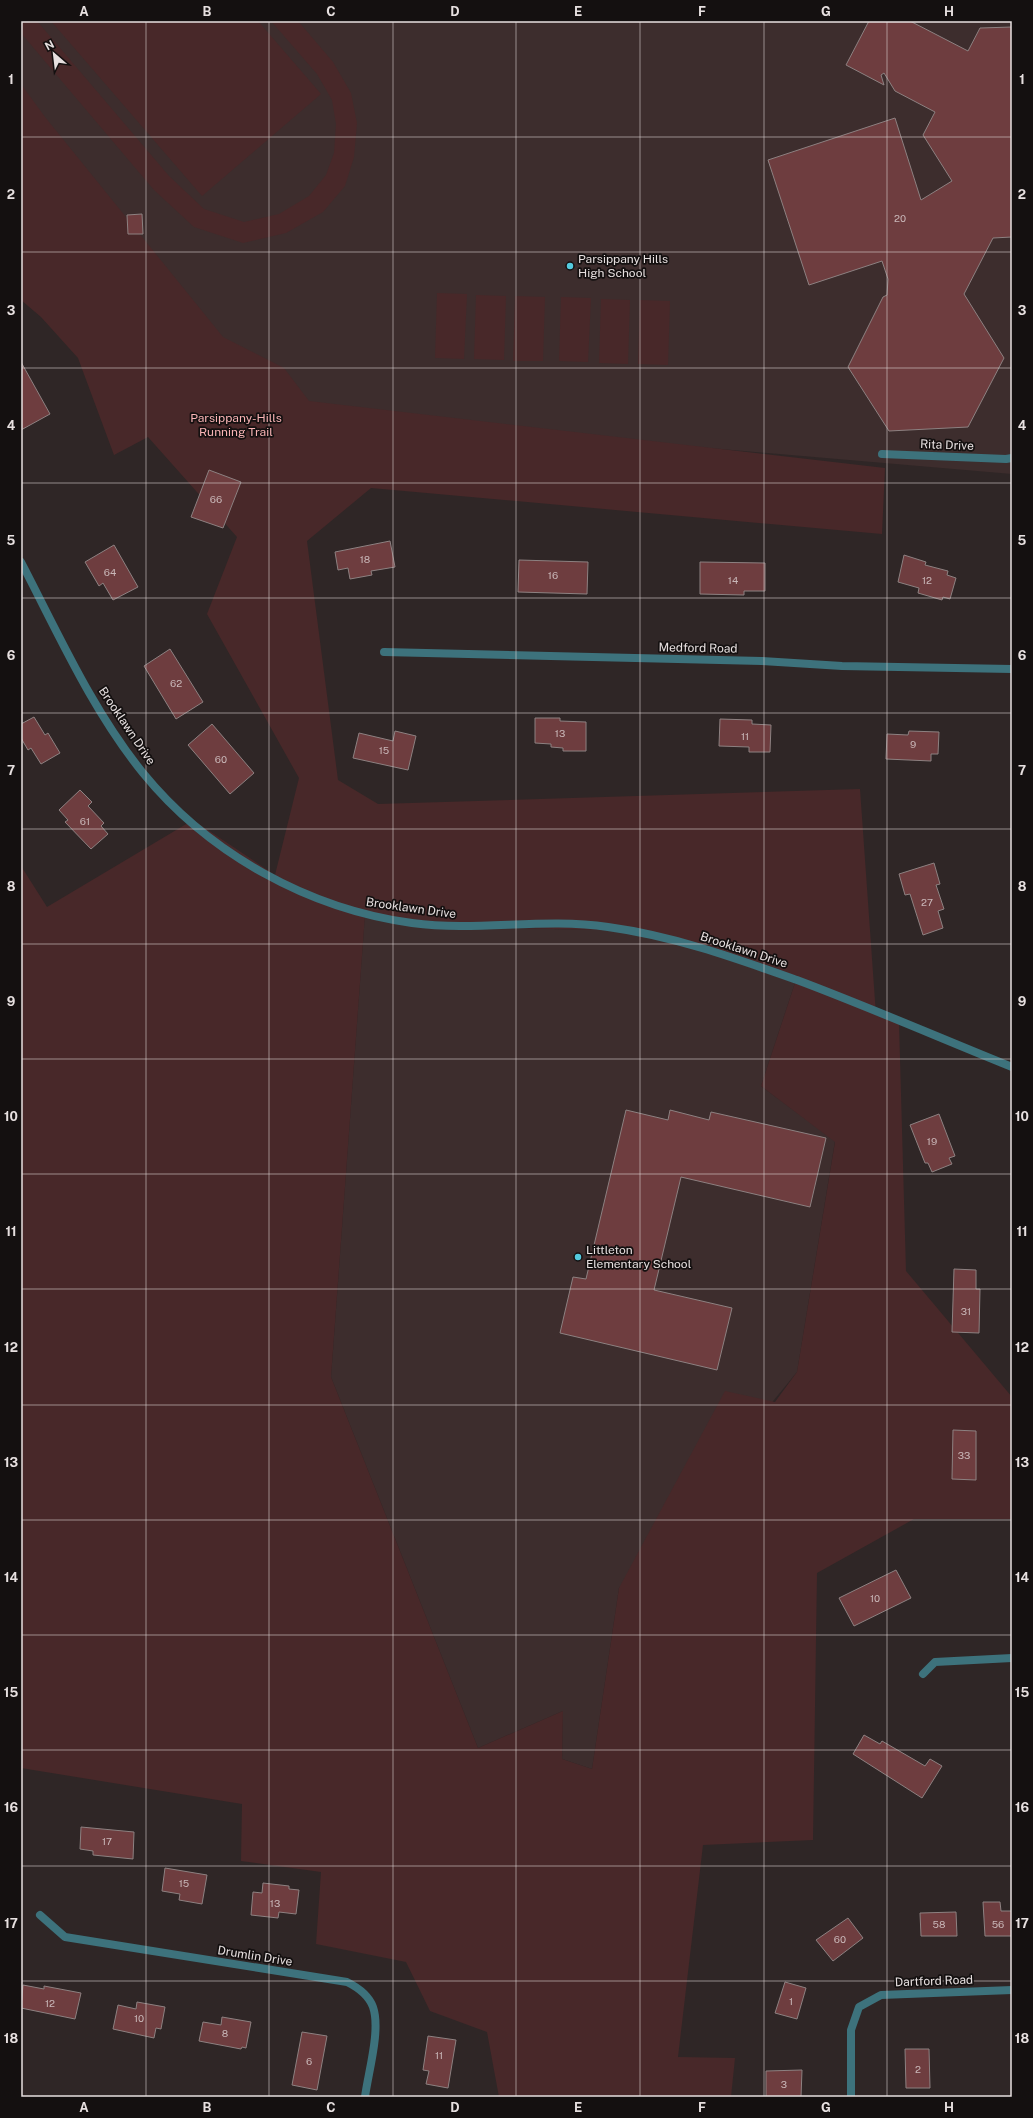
<svg xmlns="http://www.w3.org/2000/svg" width="1033" height="2118" font-family="'Public Sans',sans-serif">
	<rect width="100%" height="100%" fill="#2f2626"/>
	<!-- built -->
	<path fill="#3d2d2d" d="M 21,21 L 1012,21 L 1012,474 L 697,447 L 235,393 L 21,140 Z
		M 365,914 L 502,928 L 647,931 L 795,983 L 761,1086 L 835,1141 L 797,1372 L 619,1588 L 592,1769 L 562,1759 L 563,1711 L 478,1748 L 331,1377 Z"/>
	<!-- green -->
	<path fill="#482829" fill-rule="evenodd" d="M 21,21 L 37,21 L 169,176 L 204,209 L 244,222 L 279,214 L 309,196 L 326,175 L 334,153 L 336,124 L 332,100 L 317,74 L 271,21 L 298,21 L 333,62 L 351,93 L 357,123 L 354,157 L 345,186 L 323,212 L 286,233 L 243,243 L 194,227 L 154,190 L 21,33 Z
		M 51,21 L 258,21 L 321,94 L 202,196 Z
		M 21,84 L 45,117 L 223,337 L 284,368 L 309,401 L 885,468 L 882,534 L 371,488 L 307,541 L 338,780 L 378,804 L 860,789 L 876,1015 L 899,1023 L 906,1271 L 1012,1397 L 1012,1519 L 914,1519 L 817,1573 L 813,1840 L 703,1845 L 678,2057 L 735,2058 L 731,2097 L 499,2097 L 487,2032 L 430,2011 L 406,1962 L 316,1944 L 321,1872 L 241,1861 L 242,1804 L 21,1768 L 21,866 L 47,907 L 193,820 L 275,875 L 299,778 L 207,614 L 237,537 L 148,437 L 114,455 L 78,358 L 41,317 L 21,300 ZM 365,915 L 502,928 L 647,931 L 795,983 L 761,1086 L 835,1142 L 797,1372 L 775,1402 L 725,1391 L 619,1588 L 592,1769 L 562,1759 L 563,1711 L 478,1748 L 331,1377 Z
		M 437,293 L 467,294 L 464,359 L 435,358 Z
		M 476,295 L 506,296 L 504,360 L 474,359 Z
		M 515,296 L 545,297 L 543,361 L 513,361 Z
		M 561,297 L 591,298 L 588,362 L 559,361 Z
		M 601,299 L 630,300 L 628,364 L 599,363 Z
		M 640,300 L 670,301 L 668,365 L 638,364 Z"/>
	<!-- building -->
	<path fill="#6e3d3f" stroke="#8d8181" d="M 869,21 L 910,21 L 968,51 L 980,28 L 1012,27 L 1012,237 L 993,238 L 964,294 L 1004,358 L 968,427 L 889,431 L 848,367 L 883,297 L 887,295 L 888,279 L 882,261 L 809,285 L 768,160 L 895,118 L 921,200 L 952,181 L 923,135 L 935,112 L 895,91 L 884,73 L 881,75 L 884,85 L 846,65 Z
		M 142,214 L 143,234 L 128,234 L 127,215 Z
		M 21,362 L 50,414 L 21,430 Z
		M 209,470 L 241,482 L 223,528 L 191,517 Z
		M 390,541 L 395,567 L 371,571 L 372,575 L 350,579 L 348,568 L 338,570 L 335,552 Z
		M 114,545 L 138,587 L 113,600 L 103,583 L 99,586 L 85,562 Z
		M 904,555 L 926,562 L 925,565 L 948,571 L 947,575 L 956,578 L 950,599 L 943,597 L 942,600 L 918,593 L 919,588 L 898,582 Z
		M 519,560 L 588,562 L 587,594 L 518,592 Z
		M 700,562 L 765,563 L 765,591 L 744,591 L 744,595 L 700,594 Z
		M 170,649 L 203,702 L 176,719 L 144,666 Z
		M 34,717 L 45,735 L 48,733 L 60,753 L 41,764 L 31,748 L 28,750 L 21,738 L 21,724 Z
		M 535,718 L 560,718 L 560,721 L 586,722 L 586,751 L 563,751 L 563,748 L 551,747 L 551,744 L 535,743 Z
		M 720,719 L 752,720 L 752,724 L 771,725 L 770,752 L 749,752 L 749,747 L 719,746 Z
		M 212,724 L 254,773 L 230,794 L 188,745 Z
		M 395,731 L 416,736 L 408,770 L 353,758 L 359,733 L 393,741 Z
		M 909,731 L 939,732 L 938,754 L 931,754 L 931,761 L 886,759 L 887,734 L 908,735 Z
		M 80,790 L 92,802 L 88,806 L 104,823 L 101,826 L 108,834 L 91,849 L 65,822 L 68,820 L 59,810 Z
		M 934,863 L 940,884 L 936,885 L 944,909 L 938,911 L 943,928 L 923,935 L 910,894 L 905,895 L 899,874 Z
		M 626,1110 L 668,1120 L 670,1110 L 709,1120 L 711,1112 L 826,1138 L 810,1207 L 681,1177 L 654,1290 L 732,1308 L 717,1370 L 560,1333 L 573,1277 L 586,1279 Z
		M 939,1114 L 955,1156 L 949,1158 L 952,1164 L 932,1172 L 928,1163 L 925,1163 L 910,1125 Z
		M 954,1269 L 976,1270 L 976,1289 L 980,1289 L 979,1333 L 952,1332 Z
		M 953,1430 L 976,1431 L 976,1480 L 952,1479 Z
		M 896,1570 L 911,1598 L 854,1626 L 839,1598 Z
		M 864,1735 L 880,1744 L 882,1741 L 925,1766 L 930,1759 L 942,1766 L 922,1798 L 853,1754 Z
		M 81,1827 L 134,1832 L 133,1859 L 93,1855 L 93,1851 L 80,1849 Z
		M 165,1868 L 207,1875 L 202,1904 L 179,1900 L 180,1894 L 162,1891 Z
		M 263,1883 L 289,1886 L 289,1889 L 299,1890 L 296,1914 L 279,1912 L 278,1918 L 251,1915 L 253,1892 L 262,1893 Z
		M 983,1902 L 1000,1902 L 1001,1911 L 1012,1911 L 1012,1936 L 985,1936 Z
		M 956,1912 L 957,1936 L 921,1936 L 920,1913 Z
		M 848,1918 L 863,1938 L 833,1961 L 816,1940 Z
		M 785,1982 L 806,1988 L 797,2019 L 775,2013 Z
		M 23,1985 L 44,1989 L 44,1986 L 81,1993 L 75,2019 L 21,2008 Z
		M 137,2002 L 165,2007 L 161,2029 L 156,2028 L 154,2038 L 113,2029 L 118,2005 L 136,2009 Z
		M 222,2017 L 251,2022 L 246,2048 L 242,2047 L 241,2049 L 199,2041 L 203,2022 L 221,2025 Z
		M 302,2032 L 327,2036 L 317,2090 L 292,2085 Z
		M 428,2036 L 456,2040 L 448,2088 L 426,2084 L 429,2071 L 423,2070 Z
		M 905,2049 L 929,2049 L 930,2088 L 906,2088 Z
		M 802,2070 L 801,2097 L 766,2097 L 766,2071 Z"/>
	<g fill="none" stroke-linecap="round" stroke-linejoin="round">
		<!-- street -->
		<path stroke="#3d727c" stroke-width="8" d="M 882,454 L 1006,459 L 1012,458
			M 21,562 C 58,633 92,710 143,773 C 209,854 309,909 412,923 C 478,932 543,917 608,927 C 674,936 735,958 797,980 C 869,1007 940,1038 1012,1067
			M 384,652 L 762,661 L 842,666 L 1012,669
			M 923,1674 L 935,1662 L 1012,1658
			M 40,1915 L 65,1937 L 347,1982 C 357,1987 369,1996 373,2007 C 381,2030 368,2073 365,2097
			M 851,2097 L 851,2030 L 859,2007 L 881,1995 L 1012,1990"/>
	</g>
	<!-- grid -->
	<path fill="none" stroke="#e7e0e0" stroke-width="1" stroke-opacity="0.55" d="M 146,21 L 146,2097M 269,21 L 269,2097M 393,21 L 393,2097M 516,21 L 516,2097M 640,21 L 640,2097M 764,21 L 764,2097M 887,21 L 887,2097M 21,137 L 1012,137M 21,252 L 1012,252M 21,368 L 1012,368M 21,483 L 1012,483M 21,598 L 1012,598M 21,713 L 1012,713M 21,829 L 1012,829M 21,944 L 1012,944M 21,1059 L 1012,1059M 21,1174 L 1012,1174M 21,1289 L 1012,1289M 21,1405 L 1012,1405M 21,1520 L 1012,1520M 21,1635 L 1012,1635M 21,1750 L 1012,1750M 21,1866 L 1012,1866M 21,1981 L 1012,1981"/>
	<!-- markers -->
	<g fill="#54cade" stroke="#141010" stroke-width="1.5">
		<circle cx="570" cy="266" r="4"/>
		<circle cx="578" cy="1257" r="4"/>
	</g>
	<g text-anchor="middle" dominant-baseline="central" stroke-width="3.5" stroke-linejoin="round" paint-order="stroke">
		<!-- number labels -->
		<g font-size="10" fill="#c9b7b8">
			<text x="900" y="218">20</text>
			<text x="216" y="499">66</text>
			<text x="365" y="559">18</text>
			<text x="110" y="572">64</text>
			<text x="553" y="575">16</text>
			<text x="733" y="580">14</text>
			<text x="927" y="580">12</text>
			<text x="176" y="683">62</text>
			<text x="560" y="733">13</text>
			<text x="745" y="736">11</text>
			<text x="913" y="744">9</text>
			<text x="384" y="750">15</text>
			<text x="221" y="759">60</text>
			<text x="85" y="821">61</text>
			<text x="927" y="902">27</text>
			<text x="932" y="1141">19</text>
			<text x="966" y="1311">31</text>
			<text x="964" y="1455">33</text>
			<text x="875" y="1598">10</text>
			<text x="107" y="1841">17</text>
			<text x="184" y="1883">15</text>
			<text x="275" y="1903">13</text>
			<text x="939" y="1924">58</text>
			<text x="998" y="1924">56</text>
			<text x="840" y="1939">60</text>
			<text x="791" y="2001">1</text>
			<text x="50" y="2003">12</text>
			<text x="139" y="2018">10</text>
			<text x="225" y="2033">8</text>
			<text x="439" y="2055">11</text>
			<text x="309" y="2061">6</text>
			<text x="918" y="2069">2</text>
			<text x="784" y="2084">3</text>
		</g>
		<!-- poi labels -->
		<g font-size="12" fill="#e7e0e0" stroke="#141010" text-anchor="start">
			<text x="578" y="259">Parsippany Hills<tspan x="578" dy="14">High School</tspan></text>
			<text x="586" y="1250">Littleton<tspan x="586" dy="14">Elementary School</tspan></text>
		</g>
		<!-- park labels -->
		<g font-size="12" fill="#f9b4b5" stroke="#141010">
			<text x="236" y="418">Parsippany-Hills<tspan x="236" dy="14">Running Trail</tspan></text>
		</g>
		<!-- street labels -->
		<g font-size="12" fill="#e7e0e0" stroke="#141010">
			<text transform="translate(947 445) rotate(2)">Rita Drive</text>
			<text transform="translate(698 648) rotate(1)">Medford Road</text>
			<text transform="translate(127 726) rotate(56)">Brooklawn Drive</text>
			<text transform="translate(411 908) rotate(8)">Brooklawn Drive</text>
			<text transform="translate(744 950) rotate(18)">Brooklawn Drive</text>
			<text transform="translate(255 1956) rotate(9)">Drumlin Drive</text>
			<text transform="translate(934 1981) rotate(-2)">Dartford Road</text>
		</g>
	</g>
	<!-- border -->
	<rect width="1033" height="2118" fill="none" stroke="#141010" stroke-width="44"/>
	<!-- north arrow -->
	<g transform="translate(54 54) rotate(332)" stroke="#141010" stroke-width="3" paint-order="stroke">
	<path d="M0-3L7 15L0 10L-7 15Z" fill="#e7e0e0"/>
	<text y="-6" font-size="11" font-weight="bold" text-anchor="middle" fill="#e7e0e0">N</text>
	</g>
	<rect x="22" y="22" width="989" height="2074" fill="none" stroke="#e7e0e0" stroke-width="1.5"/>
	<g font-size="13" text-anchor="middle" font-weight="bold" fill="#e7e0e0">
		<text x="84" y="16">A</text>
		<text x="207" y="16">B</text>
		<text x="331" y="16">C</text>
		<text x="455" y="16">D</text>
		<text x="578" y="16">E</text>
		<text x="702" y="16">F</text>
		<text x="826" y="16">G</text>
		<text x="949" y="16">H</text>
		<text x="11" y="84">1</text>
		<text x="1022" y="84">1</text>
		<text x="11" y="199">2</text>
		<text x="1022" y="199">2</text>
		<text x="11" y="315">3</text>
		<text x="1022" y="315">3</text>
		<text x="11" y="430">4</text>
		<text x="1022" y="430">4</text>
		<text x="11" y="545">5</text>
		<text x="1022" y="545">5</text>
		<text x="11" y="660">6</text>
		<text x="1022" y="660">6</text>
		<text x="11" y="775">7</text>
		<text x="1022" y="775">7</text>
		<text x="11" y="891">8</text>
		<text x="1022" y="891">8</text>
		<text x="11" y="1006">9</text>
		<text x="1022" y="1006">9</text>
		<text x="11" y="1121">10</text>
		<text x="1022" y="1121">10</text>
		<text x="11" y="1236">11</text>
		<text x="1022" y="1236">11</text>
		<text x="11" y="1352">12</text>
		<text x="1022" y="1352">12</text>
		<text x="11" y="1467">13</text>
		<text x="1022" y="1467">13</text>
		<text x="11" y="1582">14</text>
		<text x="1022" y="1582">14</text>
		<text x="11" y="1697">15</text>
		<text x="1022" y="1697">15</text>
		<text x="11" y="1812">16</text>
		<text x="1022" y="1812">16</text>
		<text x="11" y="1928">17</text>
		<text x="1022" y="1928">17</text>
		<text x="11" y="2043">18</text>
		<text x="1022" y="2043">18</text>
		<text x="84" y="2112">A</text>
		<text x="207" y="2112">B</text>
		<text x="331" y="2112">C</text>
		<text x="455" y="2112">D</text>
		<text x="578" y="2112">E</text>
		<text x="702" y="2112">F</text>
		<text x="826" y="2112">G</text>
		<text x="949" y="2112">H</text>
	</g>
</svg>
